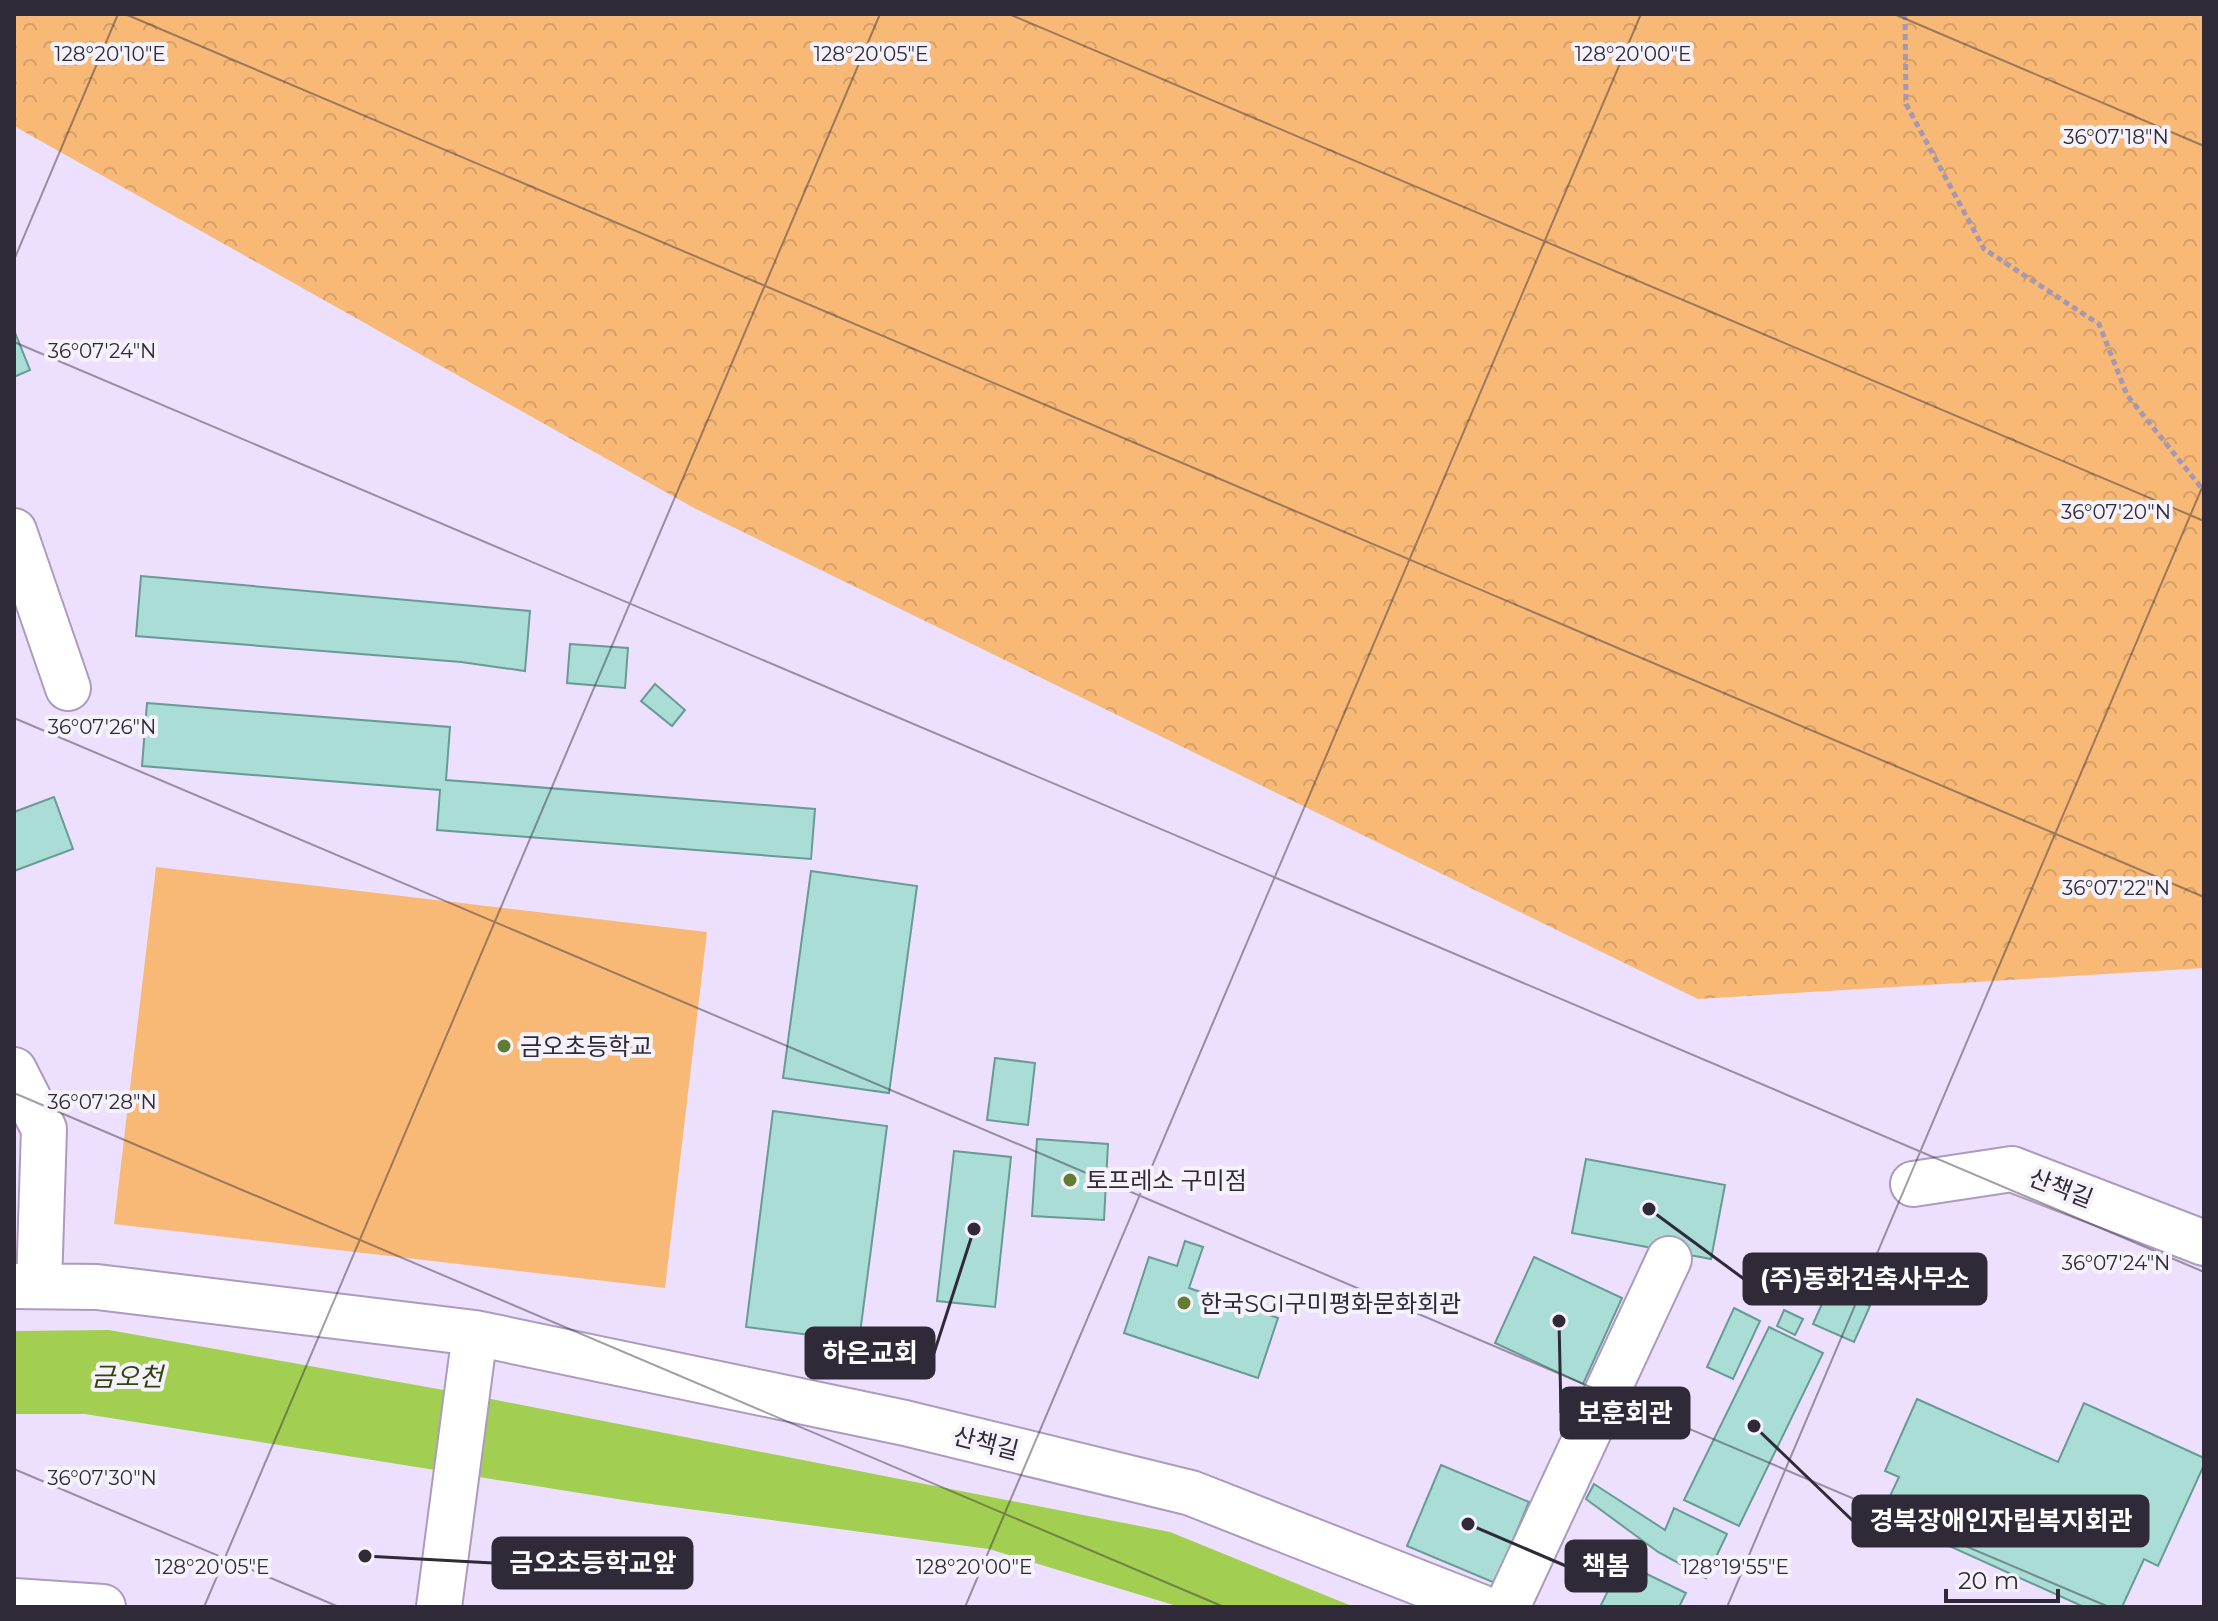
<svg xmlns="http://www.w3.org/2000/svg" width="2218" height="1621" font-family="Montserrat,'Noto Sans KR',sans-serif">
	<defs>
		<pattern id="forest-crowns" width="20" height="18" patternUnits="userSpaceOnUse" patternTransform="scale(2)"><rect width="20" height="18" fill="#f8b977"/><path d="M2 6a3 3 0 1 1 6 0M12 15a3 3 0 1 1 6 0" fill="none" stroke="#d59f68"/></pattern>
	</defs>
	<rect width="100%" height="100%" fill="#ede0fe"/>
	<!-- forest -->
	<path fill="url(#forest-crowns)" d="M 14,14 L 2204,14 L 2204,968 L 1698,999 L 694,508 L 14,126 Z"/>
	<!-- pitch -->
	<path fill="#f8b977" d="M 156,867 L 707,932 L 665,1288 L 114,1224 Z"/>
	<!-- water -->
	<path fill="#a2ce51" d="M 109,1330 L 466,1394 L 1170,1532 L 1354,1607 L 1180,1607 L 989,1549 L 636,1502 L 85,1414 L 14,1414 L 14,1331 Z"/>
	<!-- building -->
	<path fill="#aaddd6" stroke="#699a94" stroke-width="2" d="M 14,330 L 30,370 L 14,377 Z
		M 141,576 L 530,611 L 525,671 L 461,662 L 136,636 Z
		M 570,644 L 628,648 L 625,688 L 567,683 Z
		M 655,684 L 685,710 L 672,726 L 641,701 Z
		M 147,703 L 450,727 L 446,780 L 815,809 L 811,859 L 437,830 L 440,790 L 142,766 Z
		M 54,797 L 73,849 L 14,871 L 14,812 Z
		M 811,871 L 917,886 L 889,1093 L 783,1078 Z
		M 995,1058 L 1035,1063 L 1028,1125 L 987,1120 Z
		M 773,1111 L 887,1126 L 859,1341 L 746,1327 Z
		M 1037,1139 L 1108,1144 L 1104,1220 L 1032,1216 Z
		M 954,1151 L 1011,1157 L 995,1307 L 937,1301 Z
		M 1586,1159 L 1725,1185 L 1711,1259 L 1572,1233 Z
		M 1185,1241 L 1203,1247 L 1189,1288 L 1278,1318 L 1258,1378 L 1124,1333 L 1149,1257 L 1177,1266 Z
		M 1534,1257 L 1622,1298 L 1583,1384 L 1495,1343 Z
		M 1829,1288 L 1870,1306 L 1854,1342 L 1813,1324 Z
		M 1734,1308 L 1760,1321 L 1733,1379 L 1707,1367 Z
		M 1784,1310 L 1803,1319 L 1795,1335 L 1777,1326 Z
		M 1769,1327 L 1823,1353 L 1739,1526 L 1684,1500 Z
		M 1917,1399 L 2058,1462 L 2084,1403 L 2204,1458 L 2204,1465 L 2158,1566 L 2144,1559 L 2122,1607 L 2084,1607 L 1881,1515 L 1899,1477 L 1885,1471 Z
		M 1441,1465 L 1529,1502 L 1495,1583 L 1407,1546 Z
		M 1594,1484 L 1665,1530 L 1674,1508 L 1727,1534 L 1706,1578 L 1658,1552 L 1586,1499 Z
		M 1622,1562 L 1686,1593 L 1679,1607 L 1600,1607 Z"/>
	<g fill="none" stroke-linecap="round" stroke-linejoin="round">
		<!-- minor casing -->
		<g stroke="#ac9bbe" stroke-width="48">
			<path id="minor" d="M 14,531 L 68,688
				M 14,1070 L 44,1129 L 39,1286
				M 1913,1184 L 2012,1169 L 2204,1243
				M 14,1286 L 97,1287 L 475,1333 L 905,1423 L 1191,1493 L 1481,1607
				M 14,1601 L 103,1607
				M 439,1607 L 475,1333
				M 1507,1607 L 1669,1259"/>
		</g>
		<!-- path -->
		<path stroke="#a499b1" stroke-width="5" stroke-dasharray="6 4" stroke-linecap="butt" d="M 1905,14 L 1906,104 L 1984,249 L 2099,324 L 2127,395 L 2204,491"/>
		<!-- minor -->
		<use href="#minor" stroke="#fff" stroke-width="44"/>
	</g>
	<!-- ticks -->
	<path fill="none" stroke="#302a38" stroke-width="2" stroke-opacity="0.45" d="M 125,14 L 2204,897M 1009,14 L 2204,521M 1894,14 L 2204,146M 14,260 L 118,14M 14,342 L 2204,1272M 14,718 L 2109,1607M 14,1093 L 1224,1607M 14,1469 L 339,1607M 204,1607 L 880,14M 965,1607 L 1641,14M 1727,1607 L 2204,483"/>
	<!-- markers -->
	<g fill="#627d31" stroke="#f5f2fa" stroke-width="3">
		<circle cx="504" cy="1046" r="8"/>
		<circle cx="1070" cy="1180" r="8"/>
		<circle cx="1184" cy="1303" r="8"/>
	</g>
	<g text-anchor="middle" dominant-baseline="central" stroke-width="8" stroke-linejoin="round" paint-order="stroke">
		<!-- poi labels -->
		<g font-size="24" fill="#302a38" stroke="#f5f2fa" text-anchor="start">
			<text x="520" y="1046">금오초등학교</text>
			<text x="1086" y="1180">토프레소 구미점</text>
			<text x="1200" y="1303">한국SGI구미평화문화회관</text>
		</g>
		<!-- street labels -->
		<g font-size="24" fill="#302a38" stroke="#f5f2fa">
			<text transform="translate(2061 1188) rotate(21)">산책길</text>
			<text transform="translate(986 1443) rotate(14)">산책길</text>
		</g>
		<!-- water labels -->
		<g font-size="26" font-style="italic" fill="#324311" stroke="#f5f2fa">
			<text x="127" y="1377">금오천</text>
		</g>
	</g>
	<g font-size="20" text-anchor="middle" fill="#302a38" stroke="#f5f2fa" stroke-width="8" stroke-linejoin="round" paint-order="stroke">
		<text x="871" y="61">128°20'05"E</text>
		<text x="1633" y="61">128°20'00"E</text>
		<text x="110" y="61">128°20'10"E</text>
		<text x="2116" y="144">36°07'18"N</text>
		<text x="102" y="358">36°07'24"N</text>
		<text x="2116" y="519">36°07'20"N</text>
		<text x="102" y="734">36°07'26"N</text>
		<text x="2116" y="895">36°07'22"N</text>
		<text x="102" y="1109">36°07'28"N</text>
		<text x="2116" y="1270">36°07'24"N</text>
		<text x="102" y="1485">36°07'30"N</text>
		<text x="212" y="1574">128°20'05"E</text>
		<text x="974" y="1574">128°20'00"E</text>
		<text x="1735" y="1574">128°19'55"E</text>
	</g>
	<!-- callouts -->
	<path fill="none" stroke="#302a38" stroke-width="3" d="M1649 1209L1744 1279M974 1229L934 1353M1559 1321L1561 1413M1754 1426L1853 1521M365 1556L493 1563M1468 1524L1566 1566"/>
	<g fill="#302a38" stroke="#f5f2fa" stroke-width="3">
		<circle cx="1649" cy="1209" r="8"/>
		<circle cx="974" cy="1229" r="8"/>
		<circle cx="1559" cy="1321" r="8"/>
		<circle cx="1754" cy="1426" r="8"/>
		<circle cx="365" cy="1556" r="8"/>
		<circle cx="1468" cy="1524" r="8"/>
	</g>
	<g fill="#302a38" stroke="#302a38" stroke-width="3">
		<rect x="1744" y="1254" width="242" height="50" rx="8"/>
		<rect x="806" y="1328" width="128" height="50" rx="8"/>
		<rect x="1561" y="1388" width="128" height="50" rx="8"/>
		<rect x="1853" y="1496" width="295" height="50" rx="8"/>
		<rect x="493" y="1538" width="199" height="50" rx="8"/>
		<rect x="1566" y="1541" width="80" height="50" rx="8"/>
	</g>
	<g font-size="26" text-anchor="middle" font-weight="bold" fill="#fff">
		<text x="1865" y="1288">(주)동화건축사무소</text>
		<text x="870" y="1362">하은교회</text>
		<text x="1625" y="1422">보훈회관</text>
		<text x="2001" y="1530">경북장애인자립복지회관</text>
		<text x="593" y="1572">금오초등학교앞</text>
		<text x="1606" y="1575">책봄</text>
	</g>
	<!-- border -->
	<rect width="2218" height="1621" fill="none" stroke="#302a38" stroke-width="32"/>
	<!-- scale -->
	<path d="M1946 1589v12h112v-12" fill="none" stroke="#302a38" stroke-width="4"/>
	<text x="1958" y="1589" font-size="24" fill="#302a38" stroke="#f5f2fa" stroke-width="6" paint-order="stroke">20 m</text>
</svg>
